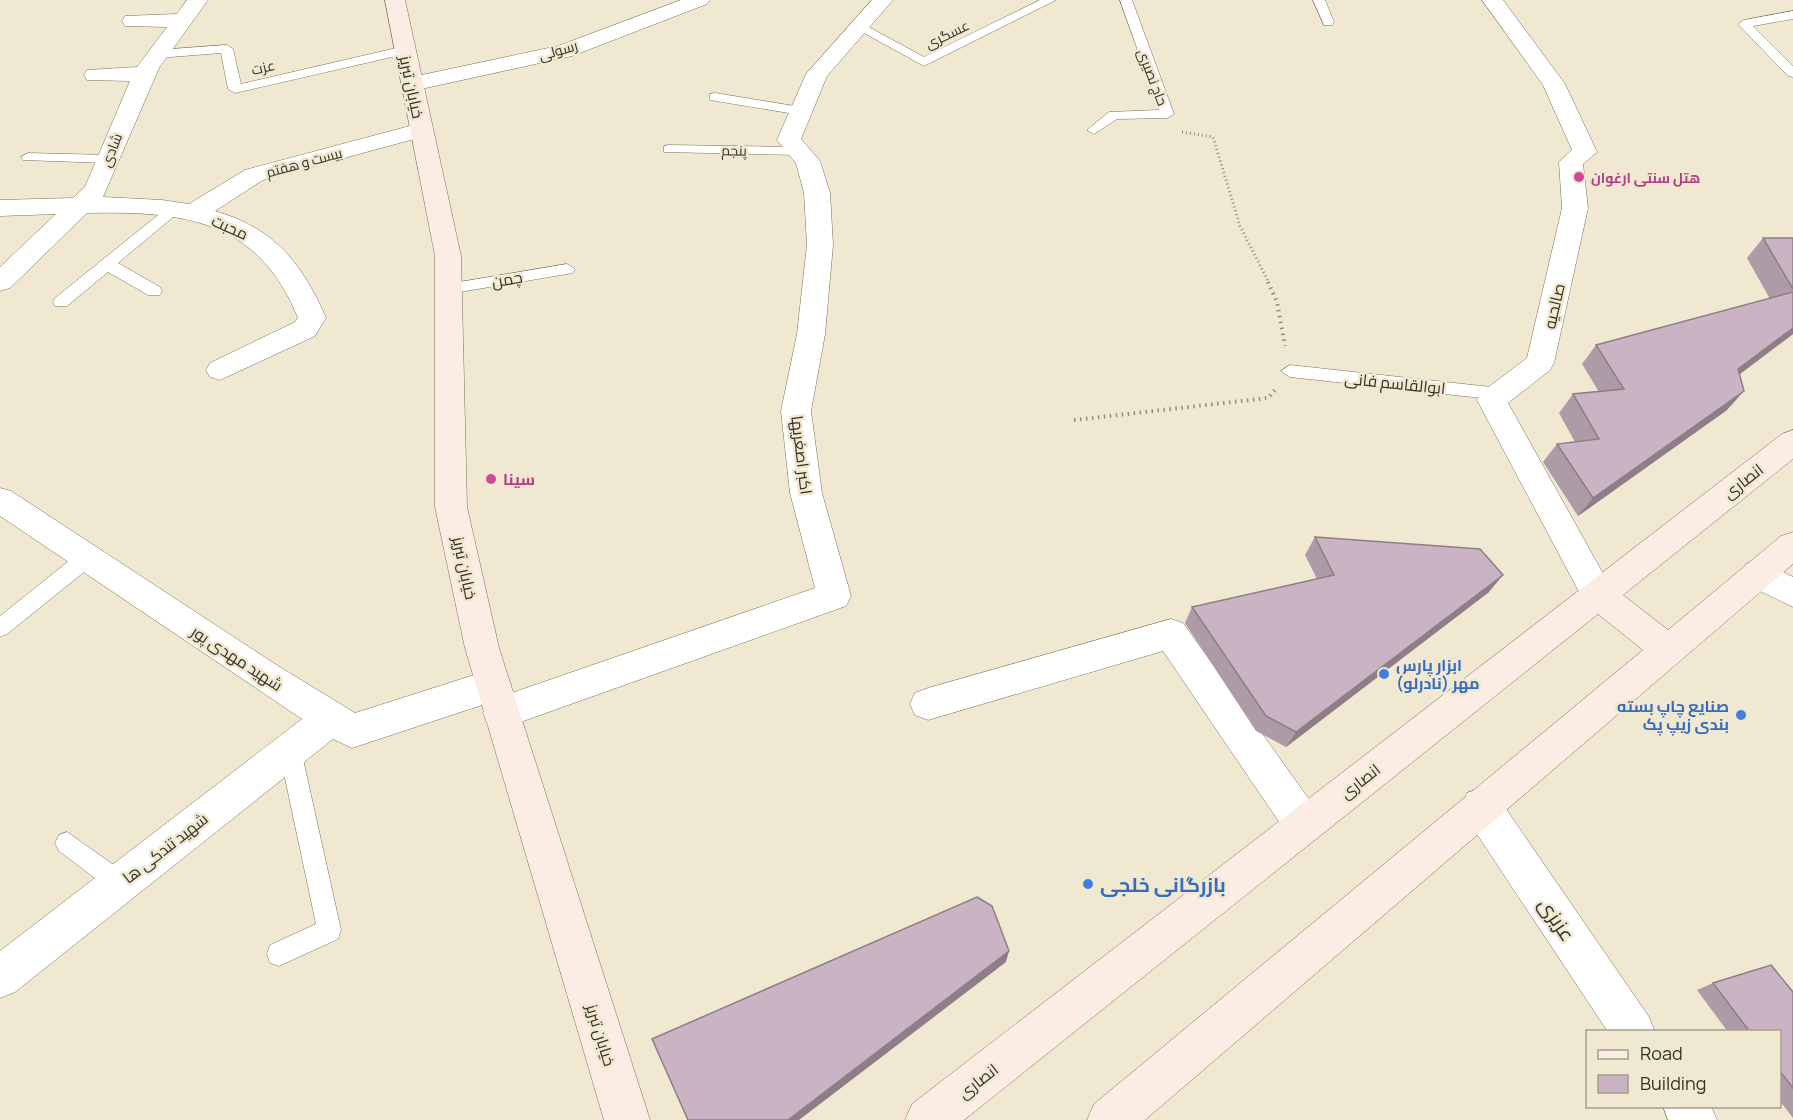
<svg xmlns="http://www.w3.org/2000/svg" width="1793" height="1120" font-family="Manrope,Cairo,sans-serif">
	<rect width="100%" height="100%" fill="#f0e8d0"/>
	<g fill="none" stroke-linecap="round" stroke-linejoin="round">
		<!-- lane casing -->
		<g stroke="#78725c" stroke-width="1">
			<path id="lane" d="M 1040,0 L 1056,0 L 924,66 L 853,27 L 859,23 L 863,24 L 924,57 Z
				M 1120,0 L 1132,0 L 1174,114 L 1167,118 L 1117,119 L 1094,134 L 1087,130 L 1109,112 L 1159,110 Z
				M 1313,0 L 1325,0 L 1334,22 L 1332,25 L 1324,25 Z
				M 1793,11 L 1793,19 L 1753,26 L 1793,66 L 1793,77 L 1788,76 L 1738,24 L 1744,20 Z
				M 227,45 L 233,49 L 241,84 L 405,46 L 411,50 L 405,54 L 235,93 L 228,89 L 221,53 L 158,58 L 151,54 L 158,50 Z
				M 715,93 L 801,107 L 808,111 L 801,115 L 710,100 L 710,94 Z
				M 669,145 L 799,147 L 806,151 L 799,155 L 664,152 L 664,146 Z
				M 28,153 L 108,155 L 115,159 L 108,163 L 23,160 L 21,157 Z
				M 173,205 L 181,210 L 178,213 L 118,263 L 160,287 L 162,291 L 160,295 L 148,295 L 108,272 L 67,306 L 55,306 L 53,302 L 55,298 L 168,207 Z
				M 567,264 L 575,269 L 573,273 L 448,294 L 440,289 L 448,284 Z
				M 1290,365 L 1500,388 L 1506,390 L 1509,394 L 1506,398 L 1500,400 L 1290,377 L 1281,371 Z
				M 87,550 L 94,552 L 97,558 L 94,564 L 7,634 L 0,637 L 0,616 L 80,552 Z
				M 290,740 L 298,743 L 301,750 L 341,930 L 338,939 L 279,966 L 270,963 L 267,954 L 270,945 L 316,924 L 279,750 L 282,743 Z
				M 67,832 L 128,875 L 132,883 L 128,891 L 120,895 L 112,891 L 59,851 L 55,843 L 59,835 Z"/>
		</g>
		<!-- street casing -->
		<g stroke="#78725c" stroke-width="1">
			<path id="street" d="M 187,0 L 208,0 L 159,68 L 103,197 L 162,200 L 189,204 L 245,170 L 421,123 L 429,125 L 433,130 L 429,135 L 263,180 L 215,211 C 274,228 302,263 326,318 L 315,336 L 220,380 L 210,377 L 206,370 L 210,363 L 295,322 L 298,318 C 258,219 183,211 87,213 L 10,288 L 0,291 L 0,267 L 56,214 L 0,216 L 0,200 L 73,198 L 85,187 L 130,81 L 87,80 L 84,75 L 87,70 L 137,67 L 167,27 L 125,26 L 122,21 L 125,16 L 177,14 Z
				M 681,0 L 710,0 L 707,4 L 572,56 L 412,91 L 404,89 L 401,84 L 404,79 L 412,77 L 558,46 Z
				M 872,0 L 893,0 L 827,76 L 801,139 L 820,161 L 830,193 L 833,245 L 825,334 L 811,411 L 822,493 L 851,596 L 846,606 L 501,729 L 488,725 L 483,713 L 488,703 L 352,748 L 333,739 L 15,992 L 0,998 L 0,951 L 302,719 L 0,516 L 0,488 L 11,491 L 275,664 L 355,713 L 493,669 L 506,674 L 511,685 L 506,695 L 815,588 L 790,493 L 781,411 L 797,334 L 807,245 L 804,193 L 796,163 L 777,140 L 806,74 Z
				M 1482,0 L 1503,0 L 1565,84 L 1597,152 L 1583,164 L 1588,208 L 1554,363 L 1550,370 L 1508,403 L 1615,595 L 1610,605 L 1598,609 L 1586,605 L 1477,400 L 1482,392 L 1527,358 L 1562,208 L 1559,162 L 1572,150 L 1543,85 Z
				M 1758,560 L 1793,577 L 1793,607 L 1746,584 L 1741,574 L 1746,564 Z
				M 1171,619 L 1183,623 L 1318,812 L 1323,825 L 1318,838 L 1304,844 L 1290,838 L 1163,651 L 928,720 L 915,715 L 910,704 L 915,693 L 928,688 Z
				M 1481,788 L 1495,793 L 1649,1017 L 1655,1032 L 1608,1032 L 1467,819 L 1462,806 L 1467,793 Z
				M 1663,1106 L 1711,1106 L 1717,1120 L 1668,1120 Z"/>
		</g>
		<!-- secondary casing -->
		<g stroke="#78725c" stroke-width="1">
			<path id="secondary" d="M 385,0 L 405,0 L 461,256 L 467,507 L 499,648 L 650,1120 L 604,1120 L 465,648 L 435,507 L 435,256 Z
				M 1793,430 L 1793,459 L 1623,595 L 1668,630 L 1781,536 L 1793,532 L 1793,564 L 1145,1120 L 1087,1120 L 1094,1104 L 1643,650 L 1598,614 L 964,1120 L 905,1120 L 912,1104 L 1782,434 Z"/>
		</g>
		<!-- path-far1 -->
		<path stroke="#918c7b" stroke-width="3" stroke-dasharray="1 3" stroke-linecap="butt" d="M 1182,132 L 1213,137 L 1240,226 L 1269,283"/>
		<!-- path -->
		<path stroke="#918c7b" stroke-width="4" stroke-dasharray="1.5 4.5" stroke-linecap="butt" d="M 1268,282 L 1277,302 L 1285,346
			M 1074,420 L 1268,398 L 1275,390"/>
		<!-- lane -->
		<use href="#lane" fill="#fff" fill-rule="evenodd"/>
		<!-- street -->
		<use href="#street" fill="#fff" fill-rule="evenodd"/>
		<!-- secondary -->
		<use href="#secondary" fill="#fbede3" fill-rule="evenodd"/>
	</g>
	<!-- wall -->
	<path fill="#ae9ba8" d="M 1763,238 L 1793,238 L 1793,334 L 1739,375 L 1727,410 L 1578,516 L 1543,462 L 1557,444 L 1575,442 L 1559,413 L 1573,394 L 1599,392 L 1582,364 L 1596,345 L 1770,299 L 1747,258 Z
		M 1315,537 L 1489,592 L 1286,747 L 1256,731 L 1185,623 L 1192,607 L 1317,579 L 1305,555 Z
		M 1713,983 L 1793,992 L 1793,1118 L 1779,1100 L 1779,1032 L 1728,1032 L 1697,990 Z"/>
	<!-- shaded-wall -->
	<path fill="#8d7e88" d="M 1793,328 L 1793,334 L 1721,388 L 1738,369 Z
		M 1744,391 L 1727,410 L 1578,516 L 1593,498 Z
		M 1503,575 L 1489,592 L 1286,747 L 1296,732 Z
		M 1009,951 L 1006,962 L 799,1120 L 788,1120 Z"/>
	<!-- building -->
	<path fill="#cab4c3" stroke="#8d7e88" stroke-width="1.5" d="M 1763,238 L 1793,238 L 1793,289 Z
		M 1793,292 L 1793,328 L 1738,369 L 1744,391 L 1593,498 L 1557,444 L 1599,439 L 1573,394 L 1624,389 L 1596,345 Z
		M 1315,537 L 1480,549 L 1503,575 L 1296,732 L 1266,716 L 1192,607 L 1334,575 Z
		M 977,897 L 992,906 L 1009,951 L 788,1120 L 688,1120 L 652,1039 Z
		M 1771,965 L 1793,992 L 1793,1088 L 1779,1070 L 1779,1032 L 1750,1032 L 1713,983 Z"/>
	<!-- markers -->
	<g fill="#d1479c" stroke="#f0e8d0" stroke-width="2">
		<circle cx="1579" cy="177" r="6"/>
		<circle cx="491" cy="479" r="6"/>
	</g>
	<g fill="#3f7fe0" stroke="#f0e8d0" stroke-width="2">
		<circle cx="1384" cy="674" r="6"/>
		<circle cx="1741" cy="715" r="6"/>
		<circle cx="1088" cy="884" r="6"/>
	</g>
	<g text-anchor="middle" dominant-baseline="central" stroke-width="5" stroke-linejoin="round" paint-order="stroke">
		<!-- far-street labels -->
		<g font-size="14" fill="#333027" stroke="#f0e8d0">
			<text transform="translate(947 34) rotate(-26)">عسگری</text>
			<text transform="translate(558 50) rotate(-16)">رسولی</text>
			<text transform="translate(263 67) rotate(-13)">عزت</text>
			<text transform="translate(1153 77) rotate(69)">حاج نصیری</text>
			<text transform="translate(111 150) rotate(-69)">شادی</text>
			<text transform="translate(734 150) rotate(1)">پنجم</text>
			<text transform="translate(304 162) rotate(-15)">بیست و هفتم</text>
		</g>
		<!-- far-hotel labels -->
		<g font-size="14" font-weight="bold" fill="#b23c85" stroke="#f0e8d0" text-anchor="start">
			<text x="1591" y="177">هتل سنتی ارغوان</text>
		</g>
		<!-- street labels -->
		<g font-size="16" fill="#333027" stroke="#f0e8d0">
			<text transform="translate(412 87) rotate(78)">خیابان تبریز</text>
			<text transform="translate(230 227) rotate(24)">محبت</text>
			<text transform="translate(507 279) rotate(-10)">چمن</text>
			<text transform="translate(1554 306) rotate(-77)">صالحیه</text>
			<text transform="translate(1395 383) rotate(6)">ابوالقاسم فانی</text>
			<text transform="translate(802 455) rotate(83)">اکبر اصغریها</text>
			<text transform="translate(1743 481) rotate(-38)">انصاری</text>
			<text transform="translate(465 568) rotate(78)">خیابان تبریز</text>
			<text transform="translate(237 658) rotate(33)">شهید مهدی پور</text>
			<text transform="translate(1360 781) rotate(-38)">انصاری</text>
			<text transform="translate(165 848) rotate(-38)">شهید تندکی ها</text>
			<text transform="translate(601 1035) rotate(73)">خیابان تبریز</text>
			<text transform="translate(978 1081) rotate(-38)">انصاری</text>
		</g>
		<!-- hotel labels -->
		<g font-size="16" font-weight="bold" fill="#b23c85" stroke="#f0e8d0" text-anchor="start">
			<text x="503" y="479">سینا</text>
		</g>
		<!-- shop labels -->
		<g font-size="16" font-weight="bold" fill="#366cbe" stroke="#f0e8d0" text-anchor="start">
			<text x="1396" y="665">ابزار پارس<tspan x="1396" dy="18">مهر (نادرلو)</tspan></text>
			<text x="1729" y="706" text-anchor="end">صنایع چاپ بسته<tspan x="1729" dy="18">بندی زیپ پک</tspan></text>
		</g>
		<!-- near-shop labels -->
		<g font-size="20" font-weight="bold" fill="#366cbe" stroke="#f0e8d0" text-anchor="start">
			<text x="1100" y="884">بازرگانی خلجی</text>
		</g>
		<!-- near-street labels -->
		<g font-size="20" fill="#333027" stroke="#f0e8d0">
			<text transform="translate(1557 919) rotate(56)">عزیزی</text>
		</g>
	</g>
	<!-- legend -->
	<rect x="1586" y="1030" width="195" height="78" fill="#f0e8d0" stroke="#a49e8c" stroke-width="1.5"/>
	<rect x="1598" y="1050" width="30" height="9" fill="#fbede3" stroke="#a49e8c" stroke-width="1.5"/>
	<text x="1640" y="1060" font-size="18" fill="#333027">Road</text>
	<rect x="1598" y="1075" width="30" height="18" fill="#cab4c3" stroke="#a49e8c" stroke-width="1.5"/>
	<text x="1640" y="1090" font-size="18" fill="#333027">Building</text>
</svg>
